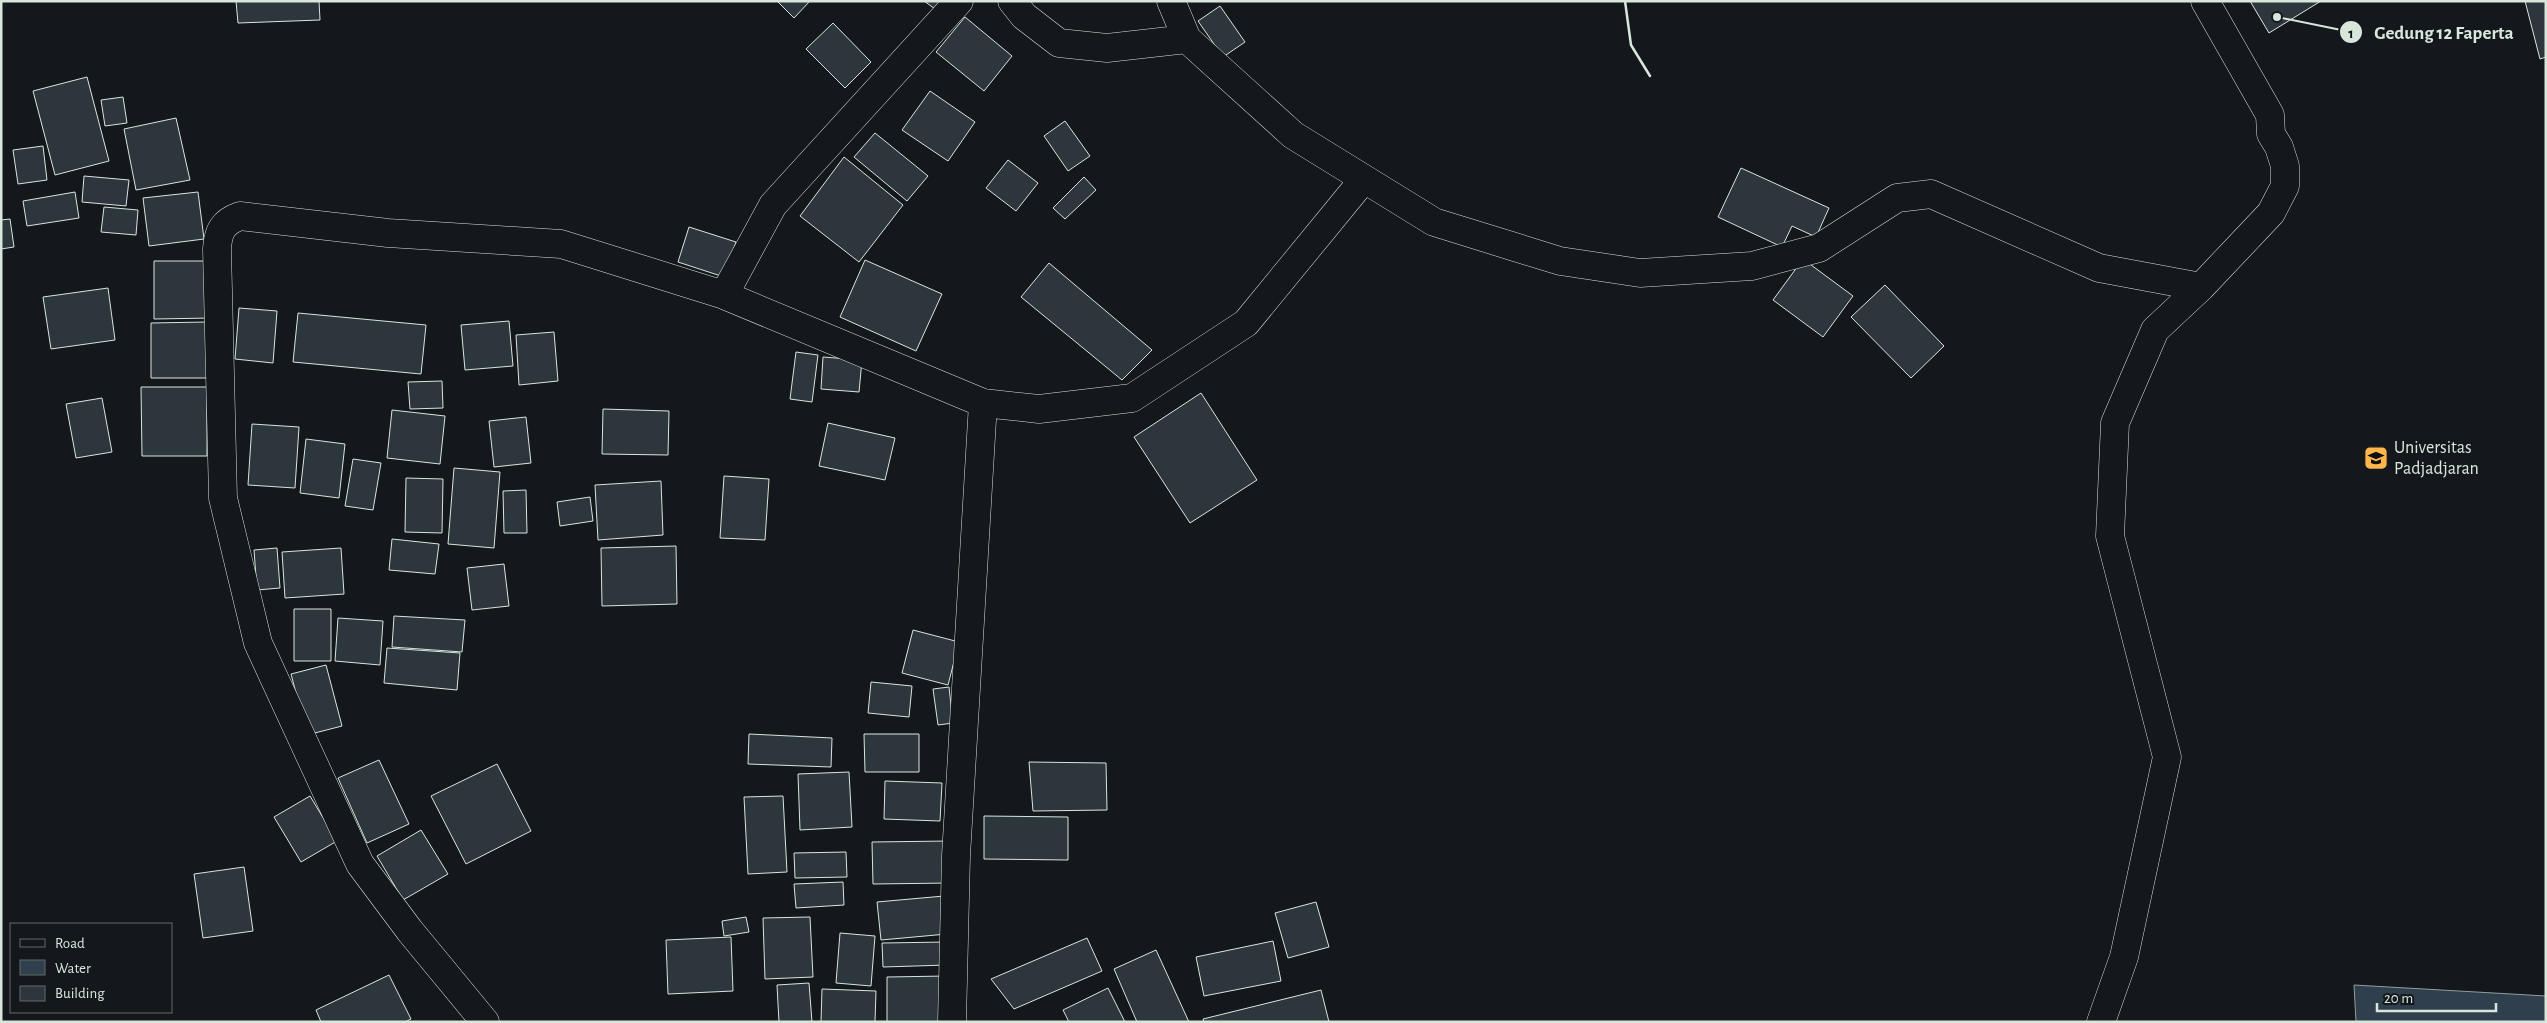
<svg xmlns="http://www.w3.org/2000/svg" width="2547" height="1023" font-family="'Alegreya Sans',sans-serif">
	<rect width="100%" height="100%" fill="#14181c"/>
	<!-- water -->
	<path fill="#2f3f4d" stroke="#939e99" d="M 2354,985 L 2546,996 L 2546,1022 L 2356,1022 Z"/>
	<!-- building -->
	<path fill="#2c363c" stroke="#d8e6dc" d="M 236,1 L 319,1 L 320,20 L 238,23 Z
		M 777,1 L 810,1 L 794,18 Z
		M 924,1 L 952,1 L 942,14 Z
		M 2250,1 L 2321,1 L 2269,33 Z
		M 2525,1 L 2546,1 L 2546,57 L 2540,59 Z
		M 1220,6 L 1245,42 L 1223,57 L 1198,21 Z
		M 965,17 L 1012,56 L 984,91 L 936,52 Z
		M 833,23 L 871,62 L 845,88 L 806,49 Z
		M 87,77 L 109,161 L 55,175 L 33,91 Z
		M 930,91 L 975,122 L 948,161 L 902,130 Z
		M 123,97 L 127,123 L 105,126 L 101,100 Z
		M 176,118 L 190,180 L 136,190 L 124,129 Z
		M 1065,121 L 1090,156 L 1068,171 L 1044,136 Z
		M 875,133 L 928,176 L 907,201 L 854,157 Z
		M 43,146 L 47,180 L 18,184 L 13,150 Z
		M 844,157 L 903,205 L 859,262 L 800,216 Z
		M 1008,160 L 1038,183 L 1016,211 L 986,188 Z
		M 1741,168 L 1829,208 L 1816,237 L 1792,226 L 1782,247 L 1718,217 Z
		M 84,176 L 129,180 L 126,206 L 82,202 Z
		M 1084,177 L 1096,190 L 1065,219 L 1053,208 Z
		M 75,192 L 79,218 L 27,226 L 23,201 Z
		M 198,192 L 204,239 L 149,246 L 143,198 Z
		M 104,207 L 138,210 L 136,235 L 101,232 Z
		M 10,219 L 14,247 L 1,249 L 1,220 Z
		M 689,227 L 736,242 L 724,277 L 678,262 Z
		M 1803,259 L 1853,296 L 1823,337 L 1773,300 Z
		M 865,260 L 942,294 L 916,351 L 840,317 Z
		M 154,261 L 212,261 L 213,318 L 154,319 Z
		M 1049,263 L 1152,350 L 1122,380 L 1021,297 Z
		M 1885,285 L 1944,346 L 1911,378 L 1851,317 Z
		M 108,288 L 115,340 L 51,349 L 43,297 Z
		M 239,308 L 277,311 L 273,363 L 235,359 Z
		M 298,313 L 426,325 L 421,374 L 293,362 Z
		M 509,321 L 513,366 L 465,370 L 461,325 Z
		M 206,322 L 207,378 L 151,378 L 151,323 Z
		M 554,332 L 558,381 L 519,385 L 516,335 Z
		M 796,352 L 818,355 L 812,402 L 790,399 Z
		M 823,357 L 862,360 L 859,392 L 821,389 Z
		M 442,381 L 443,408 L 410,409 L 408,382 Z
		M 141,387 L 207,387 L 207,456 L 142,456 Z
		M 1201,393 L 1257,480 L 1190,523 L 1134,437 Z
		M 102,398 L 112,452 L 76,458 L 66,404 Z
		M 603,409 L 669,411 L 668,455 L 602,454 Z
		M 392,410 L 445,416 L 440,464 L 387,458 Z
		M 526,417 L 531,463 L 494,467 L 489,421 Z
		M 828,423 L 895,438 L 885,480 L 819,466 Z
		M 252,424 L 299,427 L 295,488 L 248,485 Z
		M 306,439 L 345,444 L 339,498 L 300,493 Z
		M 353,459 L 381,463 L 373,510 L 345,506 Z
		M 454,468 L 500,472 L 494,548 L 448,544 Z
		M 724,476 L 769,479 L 765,540 L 720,538 Z
		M 406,478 L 443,479 L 442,533 L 405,532 Z
		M 661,481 L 663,535 L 598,540 L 595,485 Z
		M 526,490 L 527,533 L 504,533 L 503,491 Z
		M 590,497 L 593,521 L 560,526 L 557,502 Z
		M 392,539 L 439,544 L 435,574 L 389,570 Z
		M 676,546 L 677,604 L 602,606 L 601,548 Z
		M 277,548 L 280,588 L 257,590 L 254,550 Z
		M 341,548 L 344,594 L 285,598 L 282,552 Z
		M 504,564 L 509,606 L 472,610 L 467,568 Z
		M 294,609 L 331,609 L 331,661 L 294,661 Z
		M 394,616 L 465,620 L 462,652 L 392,647 Z
		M 338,618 L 383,621 L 380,665 L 335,661 Z
		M 913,630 L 959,642 L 948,685 L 902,673 Z
		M 387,648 L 460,653 L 457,690 L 384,683 Z
		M 326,665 L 342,726 L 307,735 L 291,674 Z
		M 871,682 L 912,686 L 909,717 L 868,713 Z
		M 949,687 L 953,723 L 938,725 L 933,689 Z
		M 749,734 L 832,738 L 831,767 L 748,764 Z
		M 864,734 L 919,734 L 919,772 L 865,772 Z
		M 379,760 L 409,824 L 367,843 L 338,778 Z
		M 1029,762 L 1106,763 L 1107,810 L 1033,811 Z
		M 497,764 L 531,831 L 466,864 L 431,796 Z
		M 849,772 L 852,827 L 800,830 L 798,774 Z
		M 885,781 L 942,783 L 940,821 L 884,819 Z
		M 310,796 L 337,841 L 301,862 L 274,817 Z
		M 783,796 L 787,872 L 748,874 L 744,797 Z
		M 984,816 L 1068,817 L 1068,860 L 984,859 Z
		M 421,830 L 448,874 L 403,900 L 377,856 Z
		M 949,841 L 950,883 L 873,884 L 872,842 Z
		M 846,852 L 847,877 L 795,878 L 794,853 Z
		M 244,867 L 253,931 L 203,938 L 194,874 Z
		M 843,882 L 844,905 L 796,908 L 794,884 Z
		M 944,896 L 947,934 L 881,940 L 877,902 Z
		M 1316,902 L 1329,947 L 1288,958 L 1275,913 Z
		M 746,917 L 749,932 L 724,936 L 722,921 Z
		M 810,917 L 813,977 L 765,979 L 763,918 Z
		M 840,933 L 875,936 L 871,986 L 836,983 Z
		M 731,937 L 733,991 L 668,994 L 666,940 Z
		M 1087,938 L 1102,971 L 1014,1009 L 991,979 Z
		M 1273,941 L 1281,981 L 1204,996 L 1196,957 Z
		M 947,942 L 947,965 L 883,967 L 882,943 Z
		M 1156,950 L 1189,1022 L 1137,1022 L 1114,969 Z
		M 389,975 L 411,1019 L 405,1022 L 321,1022 L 316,1010 Z
		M 946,976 L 947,1022 L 887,1022 L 887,977 Z
		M 809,983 L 812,1022 L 779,1022 L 777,985 Z
		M 1108,988 L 1125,1022 L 1069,1022 L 1063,1010 Z
		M 822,989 L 876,991 L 875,1022 L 821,1022 Z
		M 1321,990 L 1329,1022 L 1204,1022 L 1203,1019 Z"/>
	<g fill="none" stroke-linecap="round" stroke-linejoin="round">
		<!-- minor casing -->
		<g stroke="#d8e6dc" stroke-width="29">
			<path id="minor" d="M 1012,1 L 1024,16 L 1059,43 L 1107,48 L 1187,39
				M 1171,1 L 1187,39 L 1293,135 L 1434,222 L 1560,261 L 1640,273 L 1752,266 L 1819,248 L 1897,198 L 1931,194 L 2099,268 L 2201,287
				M 724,295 L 773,205 L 959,1
				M 485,1022 L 410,931 L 360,864 L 258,643 L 223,498 L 217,249 C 218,231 223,222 240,216 L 388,233 L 561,244 L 724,295 L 983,403 L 1039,409 L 1132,398 L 1246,323 L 1364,179
				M 952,1022 L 956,856 L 983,403
				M 2101,1022 L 2124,957 L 2167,757 L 2110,536 L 2115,423 L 2155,330 L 2201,287 L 2271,213 L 2285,186 L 2285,166 L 2279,147 L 2271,134 L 2270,115 L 2205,1"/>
		</g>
		<!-- minor -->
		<use href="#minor" stroke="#14181c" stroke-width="28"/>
		<!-- wall -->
		<path stroke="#d8e6dc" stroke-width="2.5" d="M 1625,1 L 1631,45 L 1650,76"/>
	</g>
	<!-- icons -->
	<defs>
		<g id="university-square" transform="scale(1.25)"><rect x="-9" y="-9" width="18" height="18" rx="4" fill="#ffb74d" stroke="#14181c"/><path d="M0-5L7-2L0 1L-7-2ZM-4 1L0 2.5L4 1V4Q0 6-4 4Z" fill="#111"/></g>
	</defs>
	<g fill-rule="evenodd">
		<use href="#university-square" x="2376" y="458"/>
	</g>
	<g text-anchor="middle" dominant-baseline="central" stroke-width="4" stroke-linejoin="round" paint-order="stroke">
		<!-- poi labels -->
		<g font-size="18" fill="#d8e6dc" stroke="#14181c" text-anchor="start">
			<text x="2394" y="448">Universitas<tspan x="2394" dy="21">Padjadjaran</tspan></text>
		</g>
	</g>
	<!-- callouts -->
	<path fill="none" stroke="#d8e6dc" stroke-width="2" d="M2277 17L2351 32"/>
	<g fill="#d8e6dc" stroke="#14181c" stroke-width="2">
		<circle cx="2277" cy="17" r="5"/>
		<circle cx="2351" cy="32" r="12"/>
	</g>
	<g font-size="15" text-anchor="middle" font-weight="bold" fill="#111">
		<text x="2351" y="38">1</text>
	</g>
	<g font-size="19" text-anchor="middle" font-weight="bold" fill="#d8e6dc" stroke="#14181c" stroke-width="4" stroke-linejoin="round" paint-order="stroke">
		<text x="2444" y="39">Gedung 12 Faperta</text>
	</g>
	<!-- border -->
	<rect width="2547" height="1023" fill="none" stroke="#d8e6dc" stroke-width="5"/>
	<!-- legend -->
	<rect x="10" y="923" width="162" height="90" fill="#14181c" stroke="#626a69"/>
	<rect x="20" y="939" width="25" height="8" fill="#14181c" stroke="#626a69"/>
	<text x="55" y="948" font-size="15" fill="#d8e6dc">Road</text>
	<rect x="20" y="960" width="25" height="15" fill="#2f3f4d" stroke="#626a69"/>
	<text x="55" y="973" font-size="15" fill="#d8e6dc">Water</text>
	<rect x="20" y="986" width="25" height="15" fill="#2c363c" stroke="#626a69"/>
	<text x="55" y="998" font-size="15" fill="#d8e6dc">Building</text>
	<!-- scale -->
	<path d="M2377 1003v8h119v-8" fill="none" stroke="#d8e6dc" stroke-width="2.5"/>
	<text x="2384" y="1003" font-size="15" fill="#d8e6dc" stroke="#14181c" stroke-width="4" paint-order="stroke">20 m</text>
</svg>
